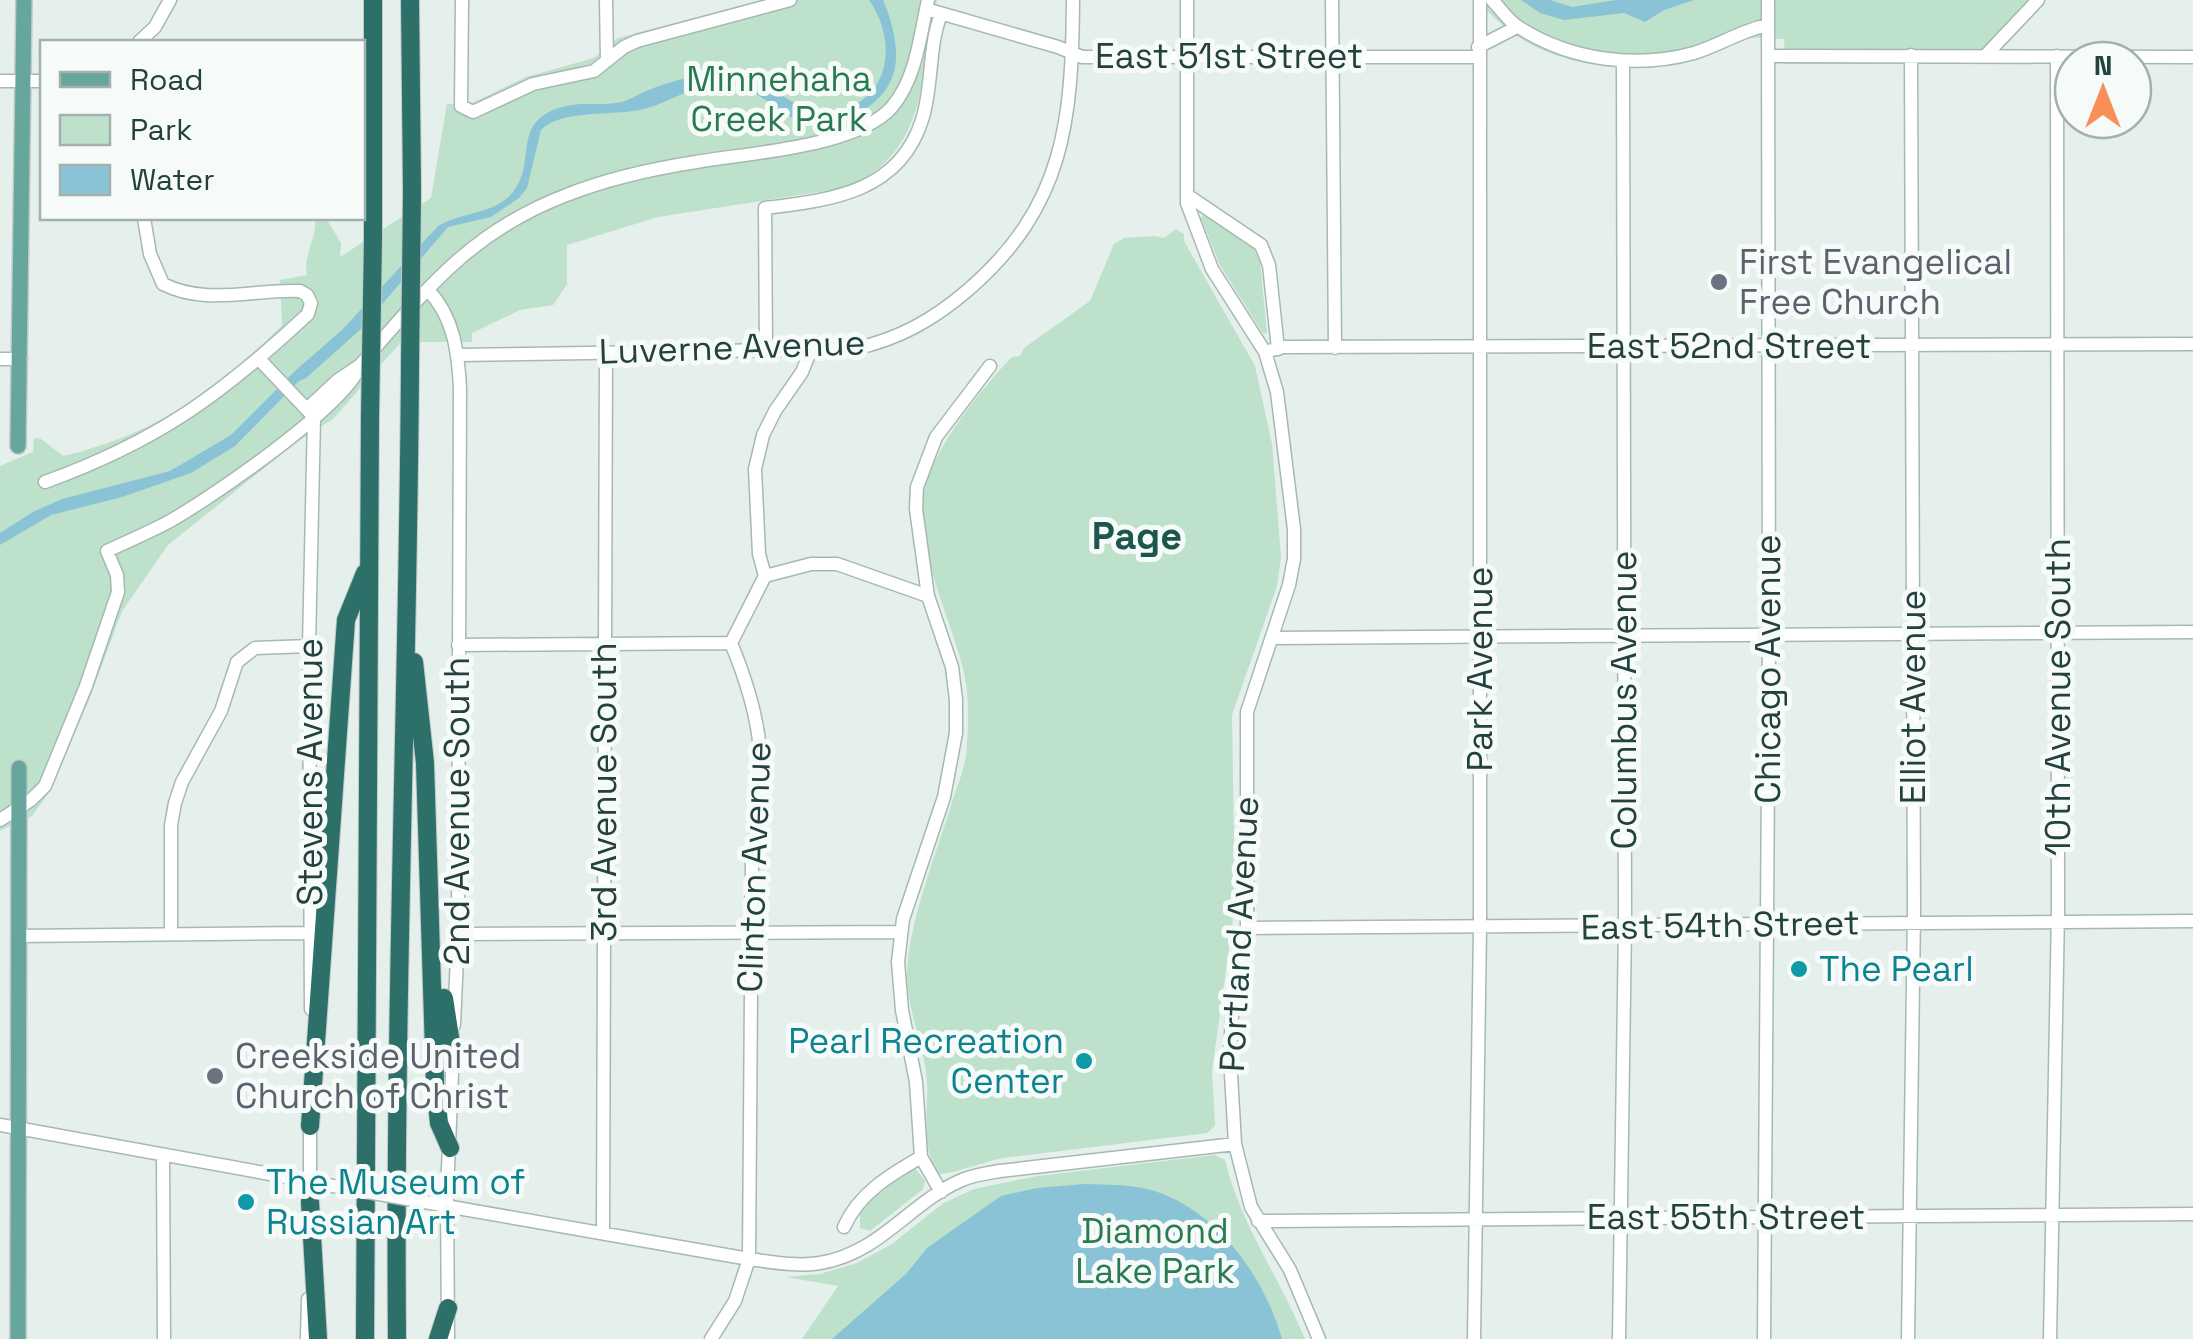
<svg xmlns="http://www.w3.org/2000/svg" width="2193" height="1339" font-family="'Space Grotesk',sans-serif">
	<rect width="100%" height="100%" fill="#e5efeb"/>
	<!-- green -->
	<path fill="#bde1ca" d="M 762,0 L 937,0 C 919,75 930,154 844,188 L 658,217 L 567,245 L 567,284 L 553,305 L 520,310 L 472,333 L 472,342 L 401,342 L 333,419 L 298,441 L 168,545 L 122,611 L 89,700 L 48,794 L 32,816 L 0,831 L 0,466 L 33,452 L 34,438 L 41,439 L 63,456 C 154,435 217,391 282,325 L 280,280 L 307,275 C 303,254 317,239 315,218 L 326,218 L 341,243 L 340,257 L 431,198 L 447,104 L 472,103 L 526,77 L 594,58 L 618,38 Z
		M 1479,0 L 2045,0 L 1981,64 L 1785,64 L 1784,39 C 1772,39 1757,36 1746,39 C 1721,45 1698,58 1673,63 C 1606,77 1520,58 1479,0 Z
		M 1204,214 L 1252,246 L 1260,261 L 1267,334 L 1262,332 L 1220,265 L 1201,218 Z
		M 1176,229 L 1184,234 L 1184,241 L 1255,366 L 1272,444 L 1281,557 L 1277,586 L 1232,715 L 1235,904 L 1212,1071 L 1215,1126 L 1207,1133 L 1003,1158 C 987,1161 949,1175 938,1174 C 918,1142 931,1106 926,1071 C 921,1039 907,1007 907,974 C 908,923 938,849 953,799 C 958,784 964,770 966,755 C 969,725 970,694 962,665 C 949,615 912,540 925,488 C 935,446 982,388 1012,357 L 1020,356 L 1024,348 L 1090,301 L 1114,244 L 1124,238 L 1155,236 L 1164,238 Z
		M 1215,1155 L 1225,1160 C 1240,1224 1280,1278 1305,1339 L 802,1339 L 838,1286 L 786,1277 L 820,1274 L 857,1263 L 892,1244 L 942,1204 L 974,1189 L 1037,1176 Z
		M 914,1167 L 925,1181 L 923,1189 L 870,1231 L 860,1228 L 860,1212 L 873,1198 Z"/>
	<!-- water -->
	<path fill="#8bc3d6" d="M 869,0 L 883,0 C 892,21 901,52 893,75 C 882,110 833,131 798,120 C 773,112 760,88 731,85 C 697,82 681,97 651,107 C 621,118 563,107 541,130 L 527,188 L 519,198 L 491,217 L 448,227 L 361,329 L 305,379 L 299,381 L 235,446 L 191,473 L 122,497 L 51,515 L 0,545 L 0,533 L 33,512 L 62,499 L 170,471 L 231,435 L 296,370 L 342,330 L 438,226 C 461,212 496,214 513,192 C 537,162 512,125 556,109 C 579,101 593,106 616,103 C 626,102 635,96 644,92 C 669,81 699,73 726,73 C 774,73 786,115 830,111 C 890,106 899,42 869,0 Z
		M 1521,0 L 1550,0 L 1572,7 L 1616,0 L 1694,0 L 1664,10 L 1645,22 L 1624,13 L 1564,20 L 1540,13 Z
		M 1085,1184 C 1106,1185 1127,1184 1147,1189 C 1214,1206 1264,1275 1282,1339 L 832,1339 L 907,1273 L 927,1248 L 1001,1196 L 1037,1188 Z"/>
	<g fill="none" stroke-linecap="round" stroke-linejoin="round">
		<!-- minor casing -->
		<g stroke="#a7b8b3" stroke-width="15">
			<path id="minor" d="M 462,0 L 461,106 L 473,112 L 533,84 L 594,71 L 624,47 L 637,41 L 790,0
				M 606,0 L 607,61
				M 1187,0 L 1187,203 L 1212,269 L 1265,352 L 1277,392 L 1294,529 L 1294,559 L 1289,585 L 1247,712 L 1247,928 L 1232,1014 L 1230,1057 L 1235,1144 L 1251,1207 L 1290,1270 L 1319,1339
				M 1332,0 L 1335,348
				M 1492,0 C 1501,9 1509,22 1520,28 C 1571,60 1636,69 1694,53 C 1720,45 1742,30 1768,25
				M 926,9 L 1058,47 L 1082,57 L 1479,57
				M 139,42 L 155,27 L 170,0
				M 1478,47 L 1517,27
				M 1769,56 L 2193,57
				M 1985,56 L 2038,0
				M 0,81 L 42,81
				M 1187,195 L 1261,245 L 1269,265 L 1278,349
				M 428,290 C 454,317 458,352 460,388 L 458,934 L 454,1025
				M 766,351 L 765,208 C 830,200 899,193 922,120 C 933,86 928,48 941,14
				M 1265,352 L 1283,347 L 2193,344
				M 458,355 L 854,349 C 899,339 933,320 968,290 C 1065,206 1072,121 1073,0
				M 0,359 L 21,359
				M 259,359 L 314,417
				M 307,409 L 338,380 L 359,366
				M 45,482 C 158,441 221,395 308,314 L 311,303 L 307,295 L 300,291 C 254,289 206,306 163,284 L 150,254 L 144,218
				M 765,576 L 811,564 L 837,564 L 928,596
				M 1273,638 L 2193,632
				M 458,645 L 731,643
				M 0,820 L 31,800 L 45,786 L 86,686 L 118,592 L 117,575 L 107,551 C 128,541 150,532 170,521 C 211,498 347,405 361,364 C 425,291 469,233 564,196 C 606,179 651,169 696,162 C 748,153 857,147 892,107 C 916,79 920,36 928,0
				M 1247,928 L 2193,921
				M 171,934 L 171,825 L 175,803 L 182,782 L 221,711 L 237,662 L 255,648 L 309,646
				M 458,934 L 901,932
				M 18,936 L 311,933
				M 311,1009 L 309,646 L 314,417
				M 0,1125 L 314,1182
				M 163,1156 L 164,1339
				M 941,1192 L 921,1157 L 916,1082 L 902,1010 L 898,962 L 903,919 L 944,797 L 956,733 L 956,700 L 952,667 L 928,596 L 916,509 L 917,487 L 936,437 L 990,366
				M 440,1205 L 749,1259 C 772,1262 797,1267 820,1263 C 881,1253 910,1202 962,1180 C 973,1175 988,1173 1000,1171 L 1235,1144
				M 310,1209 L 310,1119
				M 1258,1221 L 2193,1214
				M 844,1227 C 859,1193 890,1175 921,1157
				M 603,1232 L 606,353
				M 307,1339 L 308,1299
				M 448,1339 L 447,1192 L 453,1050
				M 711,1339 L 735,1301 L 749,1259 L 752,859 C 767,771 765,725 731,643 L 765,576 L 759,554 L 755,469 L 763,435 L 775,411 L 802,372 L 810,352
				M 1474,1339 L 1480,927 L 1480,0
				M 1619,1339 L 1625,925 L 1623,61
				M 1764,1339 L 1769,635 L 1768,0
				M 1908,1339 L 1914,912 L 1911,55
				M 2050,1339 L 2058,912 L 2057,56"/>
		</g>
		<!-- major casing -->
		<g stroke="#c1cac9" stroke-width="18">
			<path id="major" d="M 18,446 L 24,0
				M 18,1339 L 19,768"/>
		</g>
		<!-- highway casing -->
		<g stroke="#c1cac9" stroke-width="20">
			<path id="highway" d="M 373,0 L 373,238
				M 410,0 L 412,191
				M 414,662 L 425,763 L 435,1083 L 439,1123 L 450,1148
				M 444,998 L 453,1057
				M 310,1126 L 346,620 L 365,573
				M 310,1202 L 318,1339
				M 365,1339 L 370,417
				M 397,1339 C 394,1015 408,690 410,366
				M 438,1339 L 448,1308"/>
		</g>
		<!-- minor -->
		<use href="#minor" stroke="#fff" stroke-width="12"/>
		<!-- major -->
		<use href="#major" stroke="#67a69c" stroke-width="15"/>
		<!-- highway -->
		<use href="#highway" stroke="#2d7069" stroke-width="18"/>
		<!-- minor-bridge casing -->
		<g stroke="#a7b8b3" stroke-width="15" stroke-linecap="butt">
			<path id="minor-bridge" d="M 322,1184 L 436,1204"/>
		</g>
		<!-- highway-bridge casing -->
		<g stroke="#c1cac9" stroke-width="20" stroke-linecap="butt">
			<path id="highway-bridge" d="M 410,366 L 412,191
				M 370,417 L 373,238"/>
		</g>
		<!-- minor-bridge -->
		<use href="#minor-bridge" stroke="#fff" stroke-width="12"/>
		<!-- highway-bridge -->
		<use href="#highway-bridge" stroke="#2d7069" stroke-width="18"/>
	</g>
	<!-- markers -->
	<g fill="#6b7280" stroke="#f6fbf9" stroke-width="4">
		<circle cx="1719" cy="282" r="10"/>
		<circle cx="215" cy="1076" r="10"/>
	</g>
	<g fill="#0f9aa8" stroke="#f6fbf9" stroke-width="4">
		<circle cx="1799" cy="969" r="10"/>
		<circle cx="1084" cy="1061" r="10"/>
		<circle cx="246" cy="1202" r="10"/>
	</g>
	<g text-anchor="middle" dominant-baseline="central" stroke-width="10" stroke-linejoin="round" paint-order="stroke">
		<!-- street labels -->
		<g font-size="35" fill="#23423d" stroke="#f6fbf9">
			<text x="1229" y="56">East 51st Street</text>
			<text x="1729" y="346">East 52nd Street</text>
			<text transform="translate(732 347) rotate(-2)">Luverne Avenue</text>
			<text transform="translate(1480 669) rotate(-90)">Park Avenue</text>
			<text transform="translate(1768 669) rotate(-90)">Chicago Avenue</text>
			<text transform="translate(1913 697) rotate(-90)">Elliot Avenue</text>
			<text transform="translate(2058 697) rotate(-90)">10th Avenue South</text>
			<text transform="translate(1624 700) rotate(-90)">Columbus Avenue</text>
			<text transform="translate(310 772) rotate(-90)">Stevens Avenue</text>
			<text transform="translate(604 792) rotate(-90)">3rd Avenue South</text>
			<text transform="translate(457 811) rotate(-90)">2nd Avenue South</text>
			<text transform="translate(754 867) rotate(-88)">Clinton Avenue</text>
			<text transform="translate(1720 925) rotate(-1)">East 54th Street</text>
			<text transform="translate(1239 934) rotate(-87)">Portland Avenue</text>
			<text x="1726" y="1217">East 55th Street</text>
		</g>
		<!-- park labels -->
		<g font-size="35" fill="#2a7b51" stroke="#f6fbf9">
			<text x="779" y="79">Minnehaha<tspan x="779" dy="40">Creek Park</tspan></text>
			<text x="1155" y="1231">Diamond<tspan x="1155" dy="40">Lake Park</tspan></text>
		</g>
		<!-- worship labels -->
		<g font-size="35" fill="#5b616d" stroke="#f6fbf9" text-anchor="start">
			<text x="1739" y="262">First Evangelical<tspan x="1739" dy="40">Free Church</tspan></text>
			<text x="235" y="1056">Creekside United<tspan x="235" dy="40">Church of Christ</tspan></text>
		</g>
		<!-- culture labels -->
		<g font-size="35" fill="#0d838f" stroke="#f6fbf9" text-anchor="start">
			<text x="1819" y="969">The Pearl</text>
			<text x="1064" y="1041" text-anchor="end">Pearl Recreation<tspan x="1064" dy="40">Center</tspan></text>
			<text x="266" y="1182">The Museum of<tspan x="266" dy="40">Russian Art</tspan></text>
		</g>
		<!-- neighbourhood labels -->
		<g font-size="38" font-weight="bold" fill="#1d564d" stroke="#f6fbf9">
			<text x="1137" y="536">Page</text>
		</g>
	</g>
	<!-- legend -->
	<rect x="40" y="40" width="325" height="180" fill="#f6fbf9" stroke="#a2b1ae" stroke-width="2.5"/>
	<rect x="60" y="72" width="50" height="15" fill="#67a69c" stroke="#a2b1ae" stroke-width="2.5"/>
	<text x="130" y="90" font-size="30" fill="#23423d">Road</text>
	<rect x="60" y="115" width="50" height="30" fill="#bde1ca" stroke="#a2b1ae" stroke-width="2.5"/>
	<text x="130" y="140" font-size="30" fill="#23423d">Park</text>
	<rect x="60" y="165" width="50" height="30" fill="#8bc3d6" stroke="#a2b1ae" stroke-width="2.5"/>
	<text x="130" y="190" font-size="30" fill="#23423d">Water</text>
	<!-- north arrow -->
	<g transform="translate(2103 90)"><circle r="48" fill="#f6fbf9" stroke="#a2b1ae" stroke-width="2.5"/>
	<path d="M0-8L18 38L0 25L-18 38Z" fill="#f88f59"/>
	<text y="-15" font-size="28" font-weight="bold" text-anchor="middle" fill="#23423d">N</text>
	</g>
</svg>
